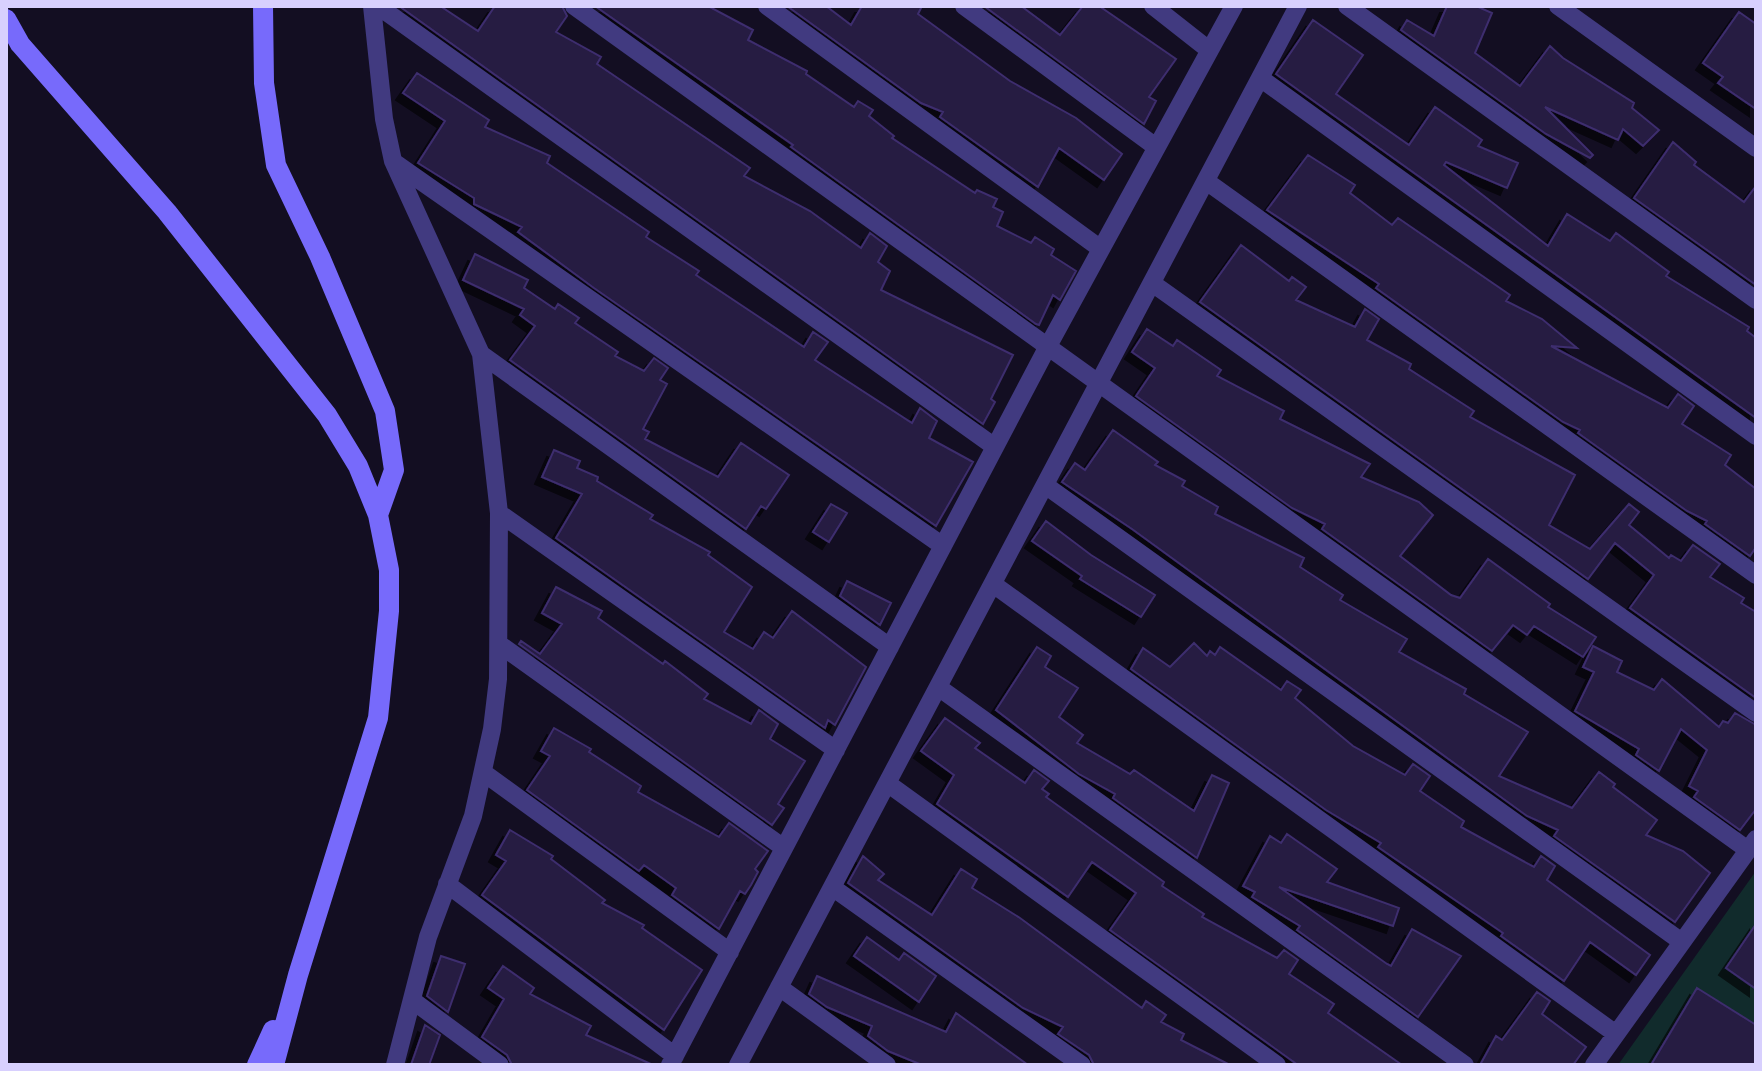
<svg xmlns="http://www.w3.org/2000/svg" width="1762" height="1071" font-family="Overpass,sans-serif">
	<defs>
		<filter id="shadow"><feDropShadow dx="-7" dy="7" stdDeviation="0" flood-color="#0009"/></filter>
	</defs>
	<rect width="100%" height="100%" fill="#130e22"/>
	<!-- green -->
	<path fill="#112b2c" d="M 1756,871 L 1756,1065 L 1618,1065 Z"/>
	<!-- building -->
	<path fill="#251b42" stroke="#3e2d6e" stroke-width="2" filter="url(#shadow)" d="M 399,6 L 440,6 L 478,31 L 495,6 L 562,6 L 567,16 L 556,32 L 601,57 L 597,64 L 750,168 L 744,176 L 810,211 L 861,248 L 870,233 L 887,246 L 878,262 L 890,271 L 881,290 L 1013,355 L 991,399 L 995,402 L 983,424 Z
		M 595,6 L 708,6 L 753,30 L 748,40 L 807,71 L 806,74 L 854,107 L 858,101 L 873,110 L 869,116 L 894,136 L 892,138 L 975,193 L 977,190 L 997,199 L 993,207 L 1003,212 L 997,226 L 1031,243 L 1035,237 L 1054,249 L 1051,255 L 1076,271 L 1060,300 L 1053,295 L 1039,325 L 1036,324 L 791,147 L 793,145 Z
		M 787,6 L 826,6 L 851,25 L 862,6 L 922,6 L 918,14 L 1010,81 L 1076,118 L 1122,154 L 1104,180 L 1059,148 L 1038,187 L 940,117 L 943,112 L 921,103 Z
		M 984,6 L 1021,6 L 1060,35 L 1083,6 L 1099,6 L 1176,59 L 1149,97 L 1156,101 L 1144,124 Z
		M 1447,6 L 1476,6 L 1492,13 L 1475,53 L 1520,86 L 1550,46 L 1563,58 L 1634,103 L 1632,108 L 1659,130 L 1643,146 L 1623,129 L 1618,140 L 1545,107 L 1593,155 L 1590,158 L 1546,134 L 1401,30 L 1407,20 L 1434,36 Z
		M 1739,12 L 1756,24 L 1756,109 L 1718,83 L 1723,77 L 1703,63 Z
		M 1313,20 L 1363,55 L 1336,94 L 1409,145 L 1435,107 L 1482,140 L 1478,146 L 1518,163 L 1507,188 L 1446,162 L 1444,165 L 1548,246 L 1567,214 L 1610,241 L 1616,233 L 1669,272 L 1666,276 L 1749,327 L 1747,331 L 1756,338 L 1756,418 L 1276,74 Z
		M 417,73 L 489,120 L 485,127 L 550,156 L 547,163 L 649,232 L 646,237 L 699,271 L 696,275 L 804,347 L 813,332 L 828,342 L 815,360 L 912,423 L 920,408 L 937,421 L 929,438 L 973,462 L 936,526 L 594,288 L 518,232 L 522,227 L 474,204 L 474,198 L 418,163 L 445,121 L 403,93 Z
		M 1673,142 L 1696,162 L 1694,165 L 1744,202 L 1756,186 L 1756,285 L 1634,198 Z
		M 1308,155 L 1355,185 L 1350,193 L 1392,225 L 1398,218 L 1510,295 L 1506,301 L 1542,319 L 1577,348 L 1551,346 L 1668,408 L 1678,394 L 1694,406 L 1682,424 L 1731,455 L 1725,465 L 1756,489 L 1756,547 L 1750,556 L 1705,524 L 1707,521 L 1687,511 L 1578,433 L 1580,430 L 1563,422 L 1376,288 L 1379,284 L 1267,210 Z
		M 1241,245 L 1289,281 L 1292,277 L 1306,287 L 1296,300 L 1355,327 L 1365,309 L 1379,319 L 1367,340 L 1411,364 L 1409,369 L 1474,411 L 1470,417 L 1575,475 L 1549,525 L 1590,549 L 1629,504 L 1639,512 L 1629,525 L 1669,558 L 1671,555 L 1681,561 L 1693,545 L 1720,564 L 1710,577 L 1744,598 L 1741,603 L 1756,612 L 1756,698 L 1630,608 L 1654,575 L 1615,543 L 1588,579 L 1200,302 Z
		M 475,254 L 528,280 L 524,288 L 555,309 L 558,304 L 579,318 L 575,323 L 618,352 L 615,356 L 644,371 L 654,358 L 668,368 L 660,380 L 667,384 L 643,429 L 649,432 L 645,439 L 718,477 L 741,443 L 789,475 L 766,509 L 761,506 L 746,529 L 510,360 L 535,326 L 520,315 L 524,309 L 463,280 Z
		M 1147,329 L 1173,346 L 1177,340 L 1221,370 L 1217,376 L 1284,411 L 1280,419 L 1370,464 L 1361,477 L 1419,502 L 1433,515 L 1400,556 L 1451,595 L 1460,598 L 1488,559 L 1550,604 L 1548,607 L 1596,637 L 1583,657 L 1534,626 L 1527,635 L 1513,625 L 1492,651 L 1322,529 L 1325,524 L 1292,508 L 1136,396 L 1155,368 L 1132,352 Z
		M 1113,430 L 1158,462 L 1155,465 L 1185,481 L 1182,486 L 1218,507 L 1215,514 L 1304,558 L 1300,567 L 1343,595 L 1340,600 L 1407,639 L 1399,652 L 1466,689 L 1464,694 L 1528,732 L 1499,776 L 1572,808 L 1599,772 L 1615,784 L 1613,787 L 1657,820 L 1646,835 L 1683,851 L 1710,873 L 1675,922 L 1554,836 L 1558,830 L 1527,816 L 1132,529 L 1062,482 L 1075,463 L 1085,470 Z
		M 554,450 L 580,461 L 577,468 L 598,477 L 597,481 L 653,515 L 650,519 L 710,552 L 708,555 L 752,587 L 724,632 L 753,649 L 764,632 L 773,638 L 792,611 L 866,667 L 835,725 L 828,720 L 825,728 L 556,538 L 582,494 L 542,477 Z
		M 831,504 L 847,513 L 829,542 L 813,532 Z
		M 1046,521 L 1091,555 L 1155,595 L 1141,617 L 1080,579 L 1082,576 L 1032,541 Z
		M 847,581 L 891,603 L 880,625 L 840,596 Z
		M 556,587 L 602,611 L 598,618 L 663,664 L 665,661 L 708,694 L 704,699 L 751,724 L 759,710 L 778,724 L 770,739 L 805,761 L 778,804 L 784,808 L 772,825 L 519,644 L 521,641 L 540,654 L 562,624 L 542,613 Z
		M 1194,643 L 1207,656 L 1210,651 L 1215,655 L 1220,647 L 1281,690 L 1287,681 L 1301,690 L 1295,698 L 1353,746 L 1405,775 L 1413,764 L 1430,776 L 1420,791 L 1464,821 L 1461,827 L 1534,867 L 1541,856 L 1555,866 L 1547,880 L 1650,955 L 1636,975 L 1590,942 L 1564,981 L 1501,936 L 1503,933 L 1378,847 L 1381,843 L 1326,810 L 1131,669 L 1143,648 L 1170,667 Z
		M 1593,646 L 1622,661 L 1617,672 L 1654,690 L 1662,679 L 1719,727 L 1723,721 L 1728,723 L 1735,713 L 1756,725 L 1756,809 L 1740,830 L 1694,797 L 1698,791 L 1689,786 L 1707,750 L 1681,729 L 1659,771 L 1636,755 L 1639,749 L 1575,711 L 1594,672 L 1583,667 Z
		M 1037,647 L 1051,656 L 1045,667 L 1078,688 L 1059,717 L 1083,735 L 1077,743 L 1130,774 L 1134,770 L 1194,811 L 1212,775 L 1229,783 L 1197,858 L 1113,798 L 1115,794 L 1079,774 L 996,710 Z
		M 945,718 L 980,743 L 975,748 L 1025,783 L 1034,770 L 1049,781 L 1042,789 L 1049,794 L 1046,797 L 1164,882 L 1162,886 L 1204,914 L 1202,917 L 1277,958 L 1284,950 L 1298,960 L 1289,974 L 1334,1004 L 1328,1013 L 1402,1065 L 1298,1065 L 1110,930 L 1136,893 L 1092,862 L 1068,897 L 937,804 L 954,775 L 921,751 Z
		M 554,728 L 591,749 L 589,752 L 641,786 L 638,792 L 719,837 L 729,823 L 768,851 L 755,869 L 758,872 L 751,885 L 745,894 L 740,891 L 719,929 L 672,895 L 676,888 L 644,865 L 639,871 L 527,790 L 550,756 L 541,751 Z
		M 510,830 L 553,856 L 551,859 L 605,900 L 602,903 L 644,925 L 642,928 L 702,970 L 664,1030 L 482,895 L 506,861 L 496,855 Z
		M 1287,834 L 1337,869 L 1327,882 L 1399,908 L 1393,926 L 1279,887 L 1387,964 L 1391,966 L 1412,929 L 1461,956 L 1418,1017 L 1297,930 L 1300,926 L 1252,897 L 1255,892 L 1243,886 L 1270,836 L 1281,843 Z
		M 863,856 L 884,874 L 878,880 L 932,915 L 961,869 L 977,879 L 972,888 L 1020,918 L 1142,1008 L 1146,1001 L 1166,1015 L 1161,1022 L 1184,1034 L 1181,1040 L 1230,1065 L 1094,1065 L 1089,1055 L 1058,1034 L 1063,1027 L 1023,1008 L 848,883 Z
		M 1756,924 L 1756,989 L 1726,968 Z
		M 867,937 L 899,960 L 904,953 L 936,976 L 919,1002 L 854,956 Z
		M 441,956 L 465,964 L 448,1012 L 427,996 Z
		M 503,966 L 534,988 L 530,994 L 591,1026 L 586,1035 L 653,1065 L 512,1065 L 507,1055 L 482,1037 L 504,999 L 488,988 Z
		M 817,976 L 946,1032 L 956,1013 L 1028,1065 L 922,1065 L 888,1051 L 868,1036 L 872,1026 L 827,1007 L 809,994 Z
		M 1697,988 L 1756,1025 L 1756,1065 L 1651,1065 Z
		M 1537,992 L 1550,1001 L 1542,1014 L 1586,1047 L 1573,1065 L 1480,1065 L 1496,1036 L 1502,1040 Z
		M 425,1025 L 440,1035 L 429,1065 L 411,1065 Z"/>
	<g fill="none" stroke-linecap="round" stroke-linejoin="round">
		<!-- street -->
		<path stroke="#413a80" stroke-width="18" d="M 372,6 L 384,119 L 393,161 L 481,354 L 499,513 L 498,679 L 492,729 L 473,816 L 428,937 L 395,1065
			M 378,6 L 995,447
			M 574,6 L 1748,850
			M 767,6 L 1101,249
			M 964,6 L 1156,147
			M 1153,6 L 1209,50
			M 1347,6 L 1756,300
			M 1558,6 L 1756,148
			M 1260,78 L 1756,436
			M 395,163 L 943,546
			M 1206,181 L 1756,575
			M 1152,283 L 1756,713
			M 481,354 L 890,647
			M 1045,485 L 1682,942
			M 499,513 L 836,750
			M 993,584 L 1616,1034
			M 499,644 L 784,848
			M 938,687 L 1465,1065
			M 484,773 L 730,952
			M 887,783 L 1277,1065
			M 447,884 L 675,1056
			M 832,887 L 1082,1065
			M 779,987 L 887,1065
			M 412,1000 L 500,1065
			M 670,1065 L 1047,348 L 1234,6
			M 738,1065 L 1298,6
			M 1594,1065 L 1756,839"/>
		<!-- secondary -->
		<path stroke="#776afb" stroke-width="20" d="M 263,6 L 264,83 L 276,165 L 320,257 L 385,411 L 394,470 L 378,515
			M 6,19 L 20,44 L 167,212 L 327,415 L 358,466 L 378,515 L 389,570 L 389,611 L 378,718 L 298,975 L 274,1065
			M 257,1065 L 273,1030"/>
	</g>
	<!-- border -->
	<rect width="1762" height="1071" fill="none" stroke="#d8d0fe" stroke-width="16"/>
</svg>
